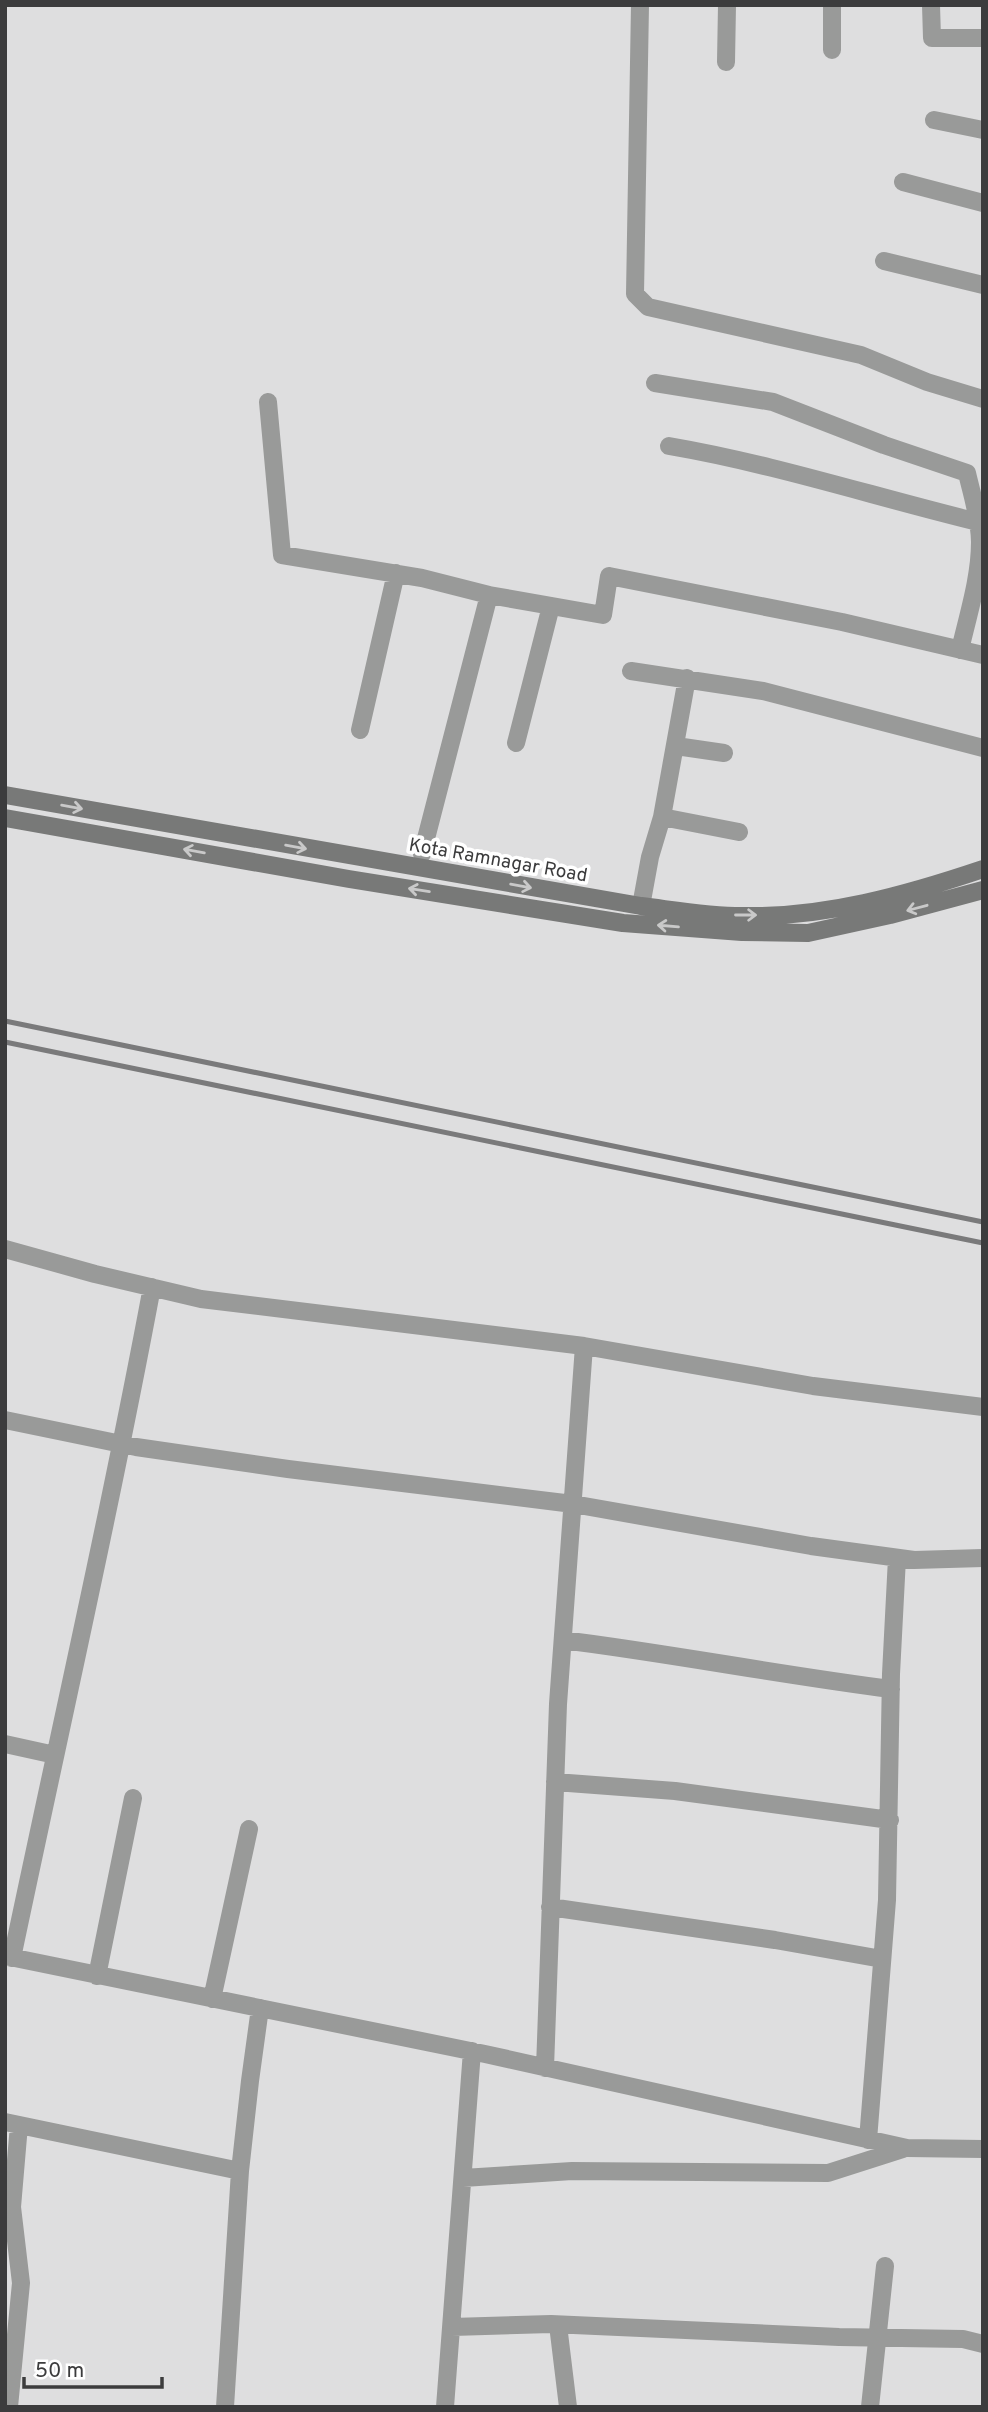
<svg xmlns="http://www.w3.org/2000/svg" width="988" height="2412" font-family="Overpass,sans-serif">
	<rect width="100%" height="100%" fill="#dededf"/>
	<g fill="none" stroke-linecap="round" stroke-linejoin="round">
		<!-- street -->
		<path stroke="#999a99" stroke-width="18" d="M 640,5 L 635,294 L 648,307 L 861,355 L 927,382 L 983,399
			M 832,5 L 832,50
			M 931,5 L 932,38 L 983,38
			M 726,62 L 727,5
			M 934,120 L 983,130
			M 903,182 L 983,203
			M 884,261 L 983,285
			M 655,383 L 773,402 L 884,445 L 967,473 C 972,495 980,519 980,542 C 980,578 968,615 960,650
			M 268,402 L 282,555 L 422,578 L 489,595 L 603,615 L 609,576 L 842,622 L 983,655
			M 669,446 C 774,464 875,497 978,522
			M 631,671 L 763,691 L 983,748
			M 360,730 L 396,573
			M 516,743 L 551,606
			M 676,746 L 724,753
			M 662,817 L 739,832
			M 422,854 L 489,595
			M 641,906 L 650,857 L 662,817 L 687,678
			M 5,1249 L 95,1274 L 201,1299 L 584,1346 L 813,1386 L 983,1407
			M 5,1420 L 136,1447 L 288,1469 L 573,1504 L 811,1546 L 914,1560 L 983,1558
			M 563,1640 C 673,1654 781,1675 891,1689
			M 5,1744 L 55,1755
			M 555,1782 L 675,1791 L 890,1820
			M 550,1907 L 775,1940 L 882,1959
			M 5,1956 L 485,2054 L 907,2148 L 983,2149
			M 12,1958 C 59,1734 110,1511 152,1287
			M 97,1976 L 133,1798
			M 212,1999 L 249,1829
			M 545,2068 L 558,1704 L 584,1346
			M 5,2122 L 240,2171
			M 868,2140 L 887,1900 L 891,1674 L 897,1558
			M 463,2178 L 572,2171 L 828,2173 L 903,2149
			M 558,2325 L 568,2407
			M 452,2327 L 551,2324 L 839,2337 L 963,2339 L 983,2344
			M 9,2407 L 21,2283 L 12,2207 L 19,2125
			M 225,2407 L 240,2171 L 250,2081 L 260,2008
			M 445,2407 L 472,2051
			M 870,2407 L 885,2266"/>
		<!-- secondary -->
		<path stroke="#787978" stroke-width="18" d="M 5,795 L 641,906 C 674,910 708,916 742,916 C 824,918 906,895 983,869
			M 5,818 L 349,879 L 623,923 L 742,932 L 808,933 L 890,915 L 983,890"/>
		<!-- rail -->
		<path stroke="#7a7a7b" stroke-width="5" d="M 5,1021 L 983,1222
			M 5,1042 L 983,1243"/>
	</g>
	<!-- one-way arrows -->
	<defs><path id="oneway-shaft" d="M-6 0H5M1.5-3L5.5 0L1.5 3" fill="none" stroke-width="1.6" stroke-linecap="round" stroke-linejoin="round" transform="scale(1.75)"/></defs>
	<g stroke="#c9c9c9">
		<use href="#oneway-shaft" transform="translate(72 807) rotate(10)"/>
		<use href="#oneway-shaft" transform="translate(296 847) rotate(10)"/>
		<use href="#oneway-shaft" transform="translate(194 851) rotate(-170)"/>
		<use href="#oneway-shaft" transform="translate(521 886) rotate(10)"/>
		<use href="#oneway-shaft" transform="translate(419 890) rotate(-171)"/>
		<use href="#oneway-shaft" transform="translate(917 908) rotate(165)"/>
		<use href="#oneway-shaft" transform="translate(746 915)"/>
		<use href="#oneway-shaft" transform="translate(668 926) rotate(-175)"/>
	</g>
	<g text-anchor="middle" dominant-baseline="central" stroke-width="7" stroke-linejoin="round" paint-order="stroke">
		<!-- street labels -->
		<g font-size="19" fill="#3c3c3d" stroke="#fff">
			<text transform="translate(498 861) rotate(10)">Kota Ramnagar Road</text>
		</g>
	</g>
	<!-- border -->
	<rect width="988" height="2412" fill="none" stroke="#3c3c3d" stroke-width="14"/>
	<!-- scale -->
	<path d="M24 2377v10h138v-10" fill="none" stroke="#3c3c3d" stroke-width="3.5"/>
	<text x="35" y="2377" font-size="21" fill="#3c3c3d" stroke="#ffffff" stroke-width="5" paint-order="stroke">50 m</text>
</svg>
